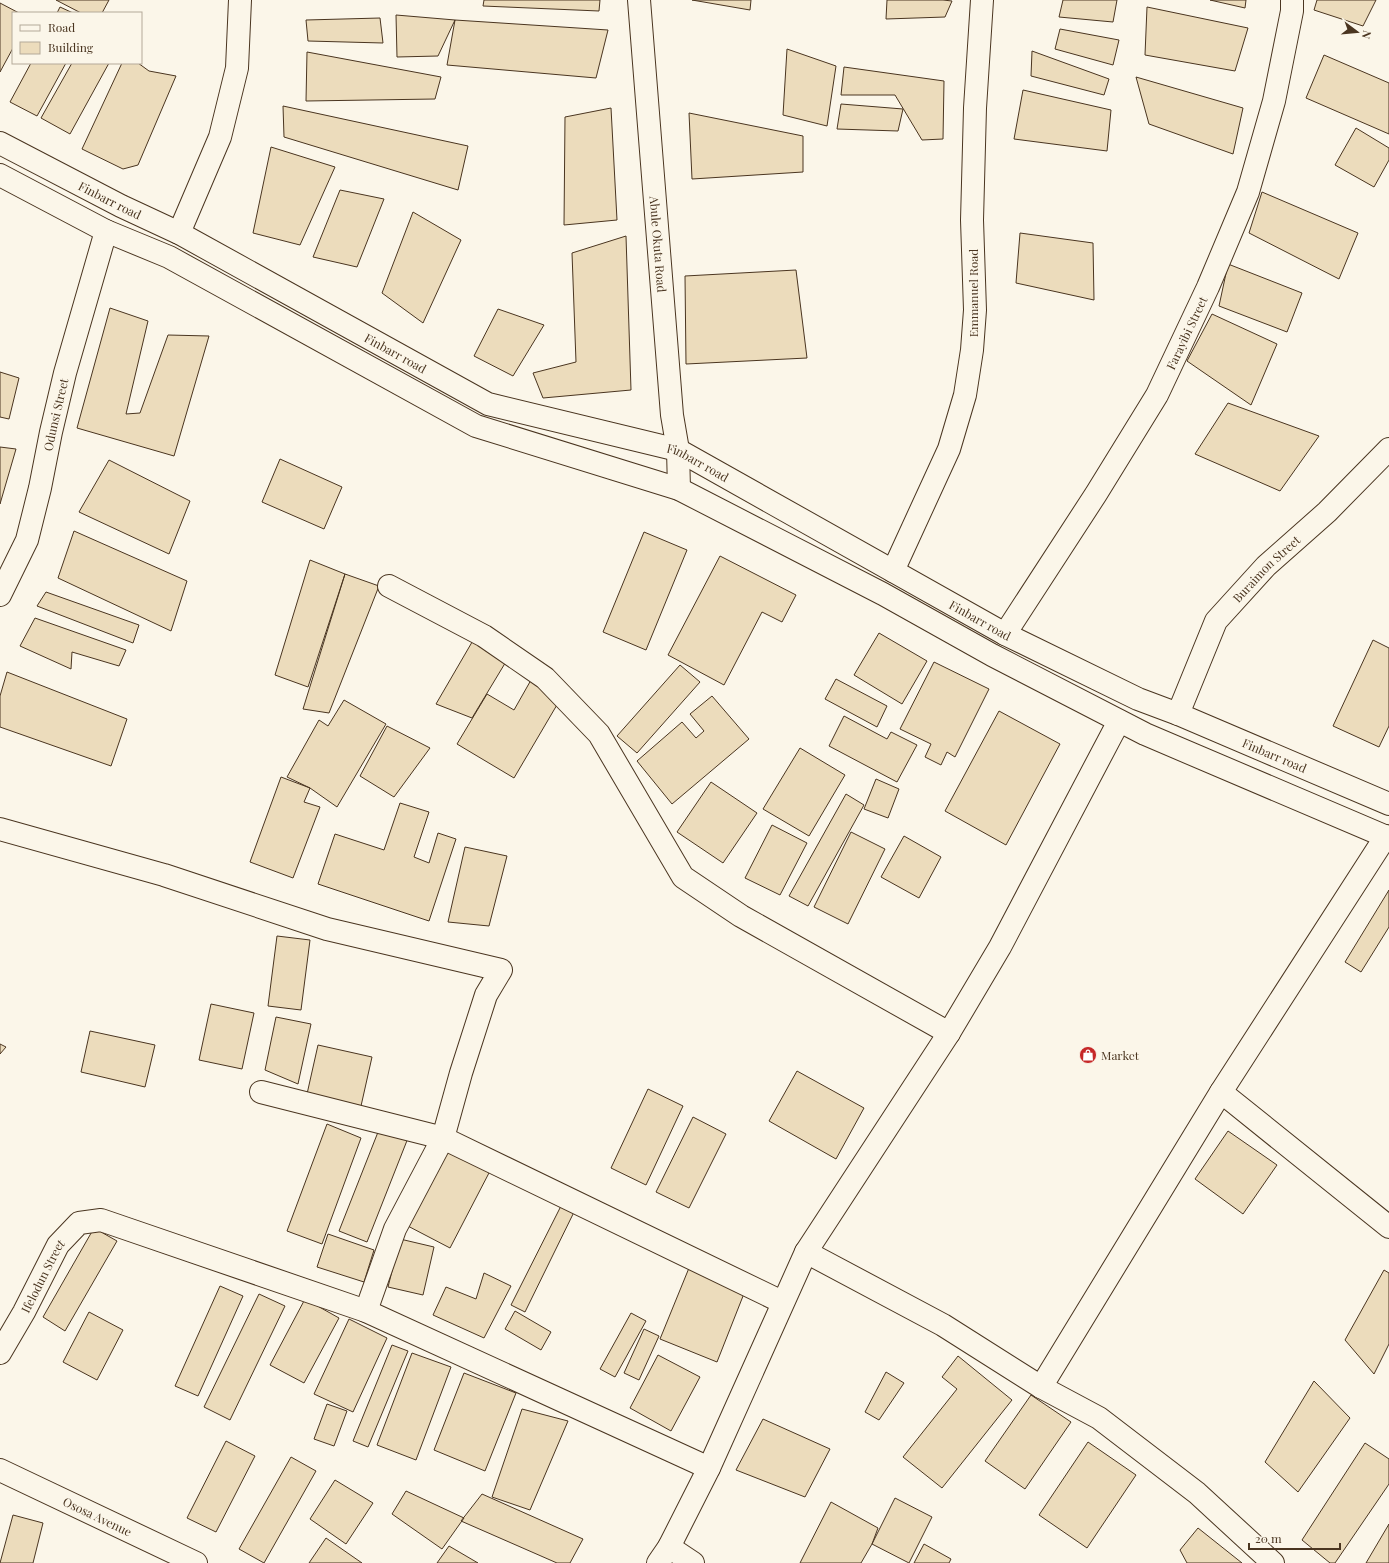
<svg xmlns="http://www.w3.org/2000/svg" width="1389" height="1563" font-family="'Playfair Display',serif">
	<rect width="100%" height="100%" fill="#fbf6e9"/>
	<!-- building -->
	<path fill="#ecdcbc" stroke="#4a3520" d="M 56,0 L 109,0 L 102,13 L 81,13 Z
		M 484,0 L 600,0 L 599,11 L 483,6 Z
		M 692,0 L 751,0 L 750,10 Z
		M 887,0 L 943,0 L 952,1 L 945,17 L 886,19 Z
		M 1063,0 L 1117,0 L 1113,22 L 1059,17 Z
		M 1210,0 L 1246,0 L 1245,8 Z
		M 1317,0 L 1376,0 L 1363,26 L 1314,10 Z
		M 0,3 L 19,13 L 13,13 L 13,48 L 0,72 Z
		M 60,7 L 73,13 L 57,13 Z
		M 1147,7 L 1248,28 L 1235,71 L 1145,55 Z
		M 396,15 L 455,20 L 438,56 L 397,57 Z
		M 380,18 L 383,43 L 308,41 L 306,20 Z
		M 455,20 L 608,30 L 596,78 L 447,65 Z
		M 1060,29 L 1119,40 L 1113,65 L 1055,49 Z
		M 787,49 L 836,66 L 827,126 L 783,115 Z
		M 1032,51 L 1109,79 L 1104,95 L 1031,76 Z
		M 307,52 L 441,77 L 435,99 L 306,101 Z
		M 1324,55 L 1389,83 L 1389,134 L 1306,98 Z
		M 31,63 L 66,63 L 37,116 L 10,102 Z
		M 72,63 L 109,63 L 70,134 L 41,118 Z
		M 122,63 L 138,63 L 149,71 L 176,76 L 138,165 L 123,169 L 82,149 Z
		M 844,67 L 944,81 L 943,139 L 922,140 L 895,95 L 841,95 Z
		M 1136,77 L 1243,108 L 1233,154 L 1149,124 Z
		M 1023,90 L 1111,110 L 1107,151 L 1014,139 Z
		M 841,104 L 903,109 L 898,131 L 837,129 Z
		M 283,106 L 468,146 L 458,190 L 284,137 Z
		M 611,108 L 617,220 L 564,225 L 565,117 Z
		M 689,113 L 803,136 L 803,172 L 692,179 Z
		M 1356,128 L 1389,148 L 1389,160 L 1374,187 L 1335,165 Z
		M 271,147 L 335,167 L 300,245 L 253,233 Z
		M 340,190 L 384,199 L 357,267 L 313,257 Z
		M 1262,192 L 1358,233 L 1339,279 L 1249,233 Z
		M 413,212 L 461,240 L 423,323 L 382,293 Z
		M 1020,233 L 1093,243 L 1094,300 L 1016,283 Z
		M 626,236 L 631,390 L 543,398 L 533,373 L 576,362 L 572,253 Z
		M 1228,264 L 1302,293 L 1287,332 L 1219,306 Z
		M 796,270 L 807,358 L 686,364 L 685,276 Z
		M 110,308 L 148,321 L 126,414 L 140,413 L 168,335 L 209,336 L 174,456 L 77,428 Z
		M 498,309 L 544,325 L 513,376 L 474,356 Z
		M 1212,314 L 1277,344 L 1251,405 L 1187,361 Z
		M 0,372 L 19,378 L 9,419 L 0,417 Z
		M 1228,403 L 1319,436 L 1280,491 L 1195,454 Z
		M 0,447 L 16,449 L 0,504 Z
		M 280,459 L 342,487 L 324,529 L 262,502 Z
		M 109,460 L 190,501 L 169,554 L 79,512 Z
		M 74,531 L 187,581 L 171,631 L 58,578 Z
		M 644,532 L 687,550 L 646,650 L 603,632 Z
		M 720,556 L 796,595 L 782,622 L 762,612 L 724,685 L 668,655 Z
		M 310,560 L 345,574 L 308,687 L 275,675 Z
		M 345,574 L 379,586 L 329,713 L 303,709 Z
		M 46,592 L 139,625 L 133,643 L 37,606 Z
		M 35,618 L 126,650 L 119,666 L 72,652 L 71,669 L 20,646 Z
		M 879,633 L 927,661 L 902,704 L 854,675 Z
		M 475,637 L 507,660 L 472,718 L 436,704 Z
		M 1373,640 L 1389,648 L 1389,726 L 1379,747 L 1333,726 Z
		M 934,662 L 989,689 L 955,757 L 947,752 L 941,765 L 925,757 L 931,744 L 900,729 Z
		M 680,665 L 700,682 L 637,753 L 617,736 Z
		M 7,672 L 127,719 L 111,766 L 0,727 L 0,696 Z
		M 836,679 L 887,706 L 877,727 L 825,699 Z
		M 531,680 L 561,698 L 514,778 L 457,744 L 487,694 L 514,710 Z
		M 712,696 L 749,739 L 672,804 L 637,761 L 682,722 L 696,738 L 704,731 L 690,714 Z
		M 344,700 L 386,724 L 337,807 L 310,788 L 287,777 L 319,720 L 328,726 Z
		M 999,711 L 1060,744 L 1006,845 L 945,811 Z
		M 844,716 L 887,739 L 891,732 L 917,745 L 897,782 L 829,746 Z
		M 387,726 L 430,748 L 394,797 L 360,776 Z
		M 800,748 L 845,775 L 809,836 L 763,809 Z
		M 281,777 L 310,788 L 304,802 L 320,807 L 293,878 L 250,862 Z
		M 876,779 L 899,789 L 888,818 L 864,809 Z
		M 711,782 L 757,813 L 723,863 L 677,832 Z
		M 846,794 L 864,805 L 808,906 L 789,896 Z
		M 400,803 L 429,812 L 414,857 L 429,863 L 438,833 L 456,839 L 429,921 L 318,884 L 335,834 L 384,850 Z
		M 772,825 L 807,843 L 780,895 L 745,878 Z
		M 851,832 L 885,849 L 848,924 L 814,907 Z
		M 904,836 L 941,857 L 919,898 L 881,877 Z
		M 465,847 L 507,856 L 489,926 L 448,922 Z
		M 1389,890 L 1389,927 L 1361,972 L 1345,962 Z
		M 277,936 L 310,940 L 301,1010 L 268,1006 Z
		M 211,1004 L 254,1013 L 242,1069 L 199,1060 Z
		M 276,1017 L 311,1024 L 298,1084 L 265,1070 Z
		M 90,1031 L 155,1045 L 145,1087 L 81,1072 Z
		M 0,1044 L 6,1047 L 0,1054 Z
		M 318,1045 L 372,1057 L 361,1106 L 307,1094 Z
		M 797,1071 L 864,1108 L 836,1159 L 769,1121 Z
		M 648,1089 L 683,1106 L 646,1185 L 611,1168 Z
		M 693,1117 L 726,1134 L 689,1208 L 656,1192 Z
		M 327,1124 L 361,1138 L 322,1244 L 287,1231 Z
		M 380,1127 L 408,1138 L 367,1242 L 339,1231 Z
		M 1228,1131 L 1277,1165 L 1243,1214 L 1195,1179 Z
		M 445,1147 L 490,1171 L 450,1248 L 404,1224 Z
		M 563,1202 L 576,1208 L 525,1312 L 511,1305 Z
		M 94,1228 L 117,1241 L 65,1331 L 43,1317 Z
		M 328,1234 L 374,1250 L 364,1282 L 317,1267 Z
		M 400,1239 L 434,1247 L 423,1295 L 388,1287 Z
		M 689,1268 L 745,1291 L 717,1362 L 660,1339 Z
		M 1384,1270 L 1389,1273 L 1389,1344 L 1374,1374 L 1345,1340 Z
		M 484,1273 L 511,1286 L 484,1338 L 433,1315 L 446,1287 L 476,1299 Z
		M 220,1286 L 243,1296 L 198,1396 L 175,1386 Z
		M 259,1294 L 285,1306 L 230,1420 L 204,1407 Z
		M 305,1299 L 339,1318 L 304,1383 L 270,1365 Z
		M 515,1311 L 551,1332 L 541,1350 L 505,1329 Z
		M 89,1312 L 123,1330 L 97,1380 L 63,1362 Z
		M 631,1313 L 646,1321 L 615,1377 L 600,1369 Z
		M 349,1319 L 387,1338 L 353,1412 L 314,1394 Z
		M 644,1329 L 659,1336 L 639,1380 L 624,1373 Z
		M 392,1345 L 408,1351 L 368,1447 L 353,1441 Z
		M 412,1353 L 451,1367 L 416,1460 L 377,1445 Z
		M 658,1355 L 700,1377 L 671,1431 L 630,1408 Z
		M 958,1356 L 1012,1400 L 942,1488 L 903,1457 L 957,1389 L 942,1377 Z
		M 886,1372 L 904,1383 L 879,1420 L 865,1412 Z
		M 464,1373 L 516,1393 L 485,1471 L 434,1450 Z
		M 1314,1381 L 1350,1418 L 1298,1492 L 1265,1462 Z
		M 1031,1395 L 1071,1422 L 1025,1489 L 985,1461 Z
		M 327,1404 L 347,1411 L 334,1446 L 314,1439 Z
		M 522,1409 L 568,1421 L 530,1510 L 492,1497 Z
		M 763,1419 L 830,1449 L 805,1497 L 736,1470 Z
		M 226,1441 L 255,1456 L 216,1532 L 187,1518 Z
		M 1088,1442 L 1136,1475 L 1087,1548 L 1039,1515 Z
		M 1365,1443 L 1389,1459 L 1389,1484 L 1335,1563 L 1330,1563 L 1302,1540 Z
		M 291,1457 L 316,1471 L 264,1563 L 239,1549 Z
		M 335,1480 L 373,1503 L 346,1544 L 310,1519 Z
		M 406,1491 L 464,1518 L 442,1549 L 392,1514 Z
		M 482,1494 L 583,1539 L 570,1563 L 557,1563 L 461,1521 Z
		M 895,1498 L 932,1517 L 909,1563 L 872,1544 Z
		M 831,1502 L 878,1528 L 872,1544 L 861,1563 L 800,1563 Z
		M 13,1515 L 43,1523 L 33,1563 L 0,1563 Z
		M 1389,1524 L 1389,1563 L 1366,1563 Z
		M 1198,1528 L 1242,1563 L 1187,1563 L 1180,1550 Z
		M 326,1538 L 362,1563 L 309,1563 Z
		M 924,1544 L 951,1559 L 949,1563 L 914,1563 Z
		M 449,1546 L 478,1563 L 437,1563 Z"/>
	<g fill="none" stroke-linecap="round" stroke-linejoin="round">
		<!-- minor casing -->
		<g stroke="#4a3520" stroke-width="24">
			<g id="minor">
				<path id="s1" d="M 639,0 L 672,415 L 678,450 L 679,489"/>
				<path d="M 179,233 L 220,137 L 237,68 L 240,0"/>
				<path d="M 893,571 L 949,449 L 965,395 L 972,350 L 975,310 L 972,220 L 975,108 L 982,0"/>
				<path d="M 389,586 L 484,636 L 545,678 L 599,734 L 683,877 L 741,916 L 949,1033"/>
				<path id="s2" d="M 0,595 L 27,540 L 40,488 L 51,432 L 65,373 L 106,231"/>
				<path id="s3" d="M 1005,634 L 1096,494 L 1157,395 L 1208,287 L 1248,192 L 1274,101 L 1292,11 L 1292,0"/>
				<path id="s4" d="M 1178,714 L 1216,621 L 1266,566 L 1327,512 L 1389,449"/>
				<path d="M 0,829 L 164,875 L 327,929 L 501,970 L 486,995 L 461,1073 L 443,1138 L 395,1229 L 366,1311"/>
				<path d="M 261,1092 L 443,1138 L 782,1302"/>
				<path d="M 1221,1092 L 1389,1227"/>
				<path d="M 806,1252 L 943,1325 L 1041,1387 L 1099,1418 L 1197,1493 L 1273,1563"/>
				<path id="s5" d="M 0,1353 L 24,1312 L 58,1245 L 79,1223 L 101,1220 L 366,1311 L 709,1468"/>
				<path d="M 1041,1387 L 1221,1092 L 1386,836"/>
				<path id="s6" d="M 0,1470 L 196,1563"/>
				<path d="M 669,1547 L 693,1563"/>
				<path d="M 658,1563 L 669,1547 L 709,1468 L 806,1252 L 949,1033 L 1000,947 L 1119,721"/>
			</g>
		</g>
		<!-- secondary casing -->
		<g stroke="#4a3520" stroke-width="24">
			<g id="secondary">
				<path id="s7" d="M 0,143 L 121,206 L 179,233 L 488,404 L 678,450 L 1005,634 L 1138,699 L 1178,714 L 1389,804"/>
				<path d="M 0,175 L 106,231 L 169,257 L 476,426 L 679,489 L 883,594 L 992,655 L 1145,734 L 1389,838"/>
			</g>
		</g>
		<!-- minor -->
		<use href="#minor" stroke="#fbf6e9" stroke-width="22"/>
		<!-- secondary -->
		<use href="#secondary" stroke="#fbf6e9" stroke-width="22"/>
	</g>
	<!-- icons -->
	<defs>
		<g id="shop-disc" transform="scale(0.9)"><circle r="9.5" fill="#c62828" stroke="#fbf6e9"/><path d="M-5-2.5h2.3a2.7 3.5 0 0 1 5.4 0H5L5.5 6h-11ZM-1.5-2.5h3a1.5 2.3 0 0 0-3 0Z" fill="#fff"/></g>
	</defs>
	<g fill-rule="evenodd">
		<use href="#shop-disc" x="1088" y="1055"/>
	</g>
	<g text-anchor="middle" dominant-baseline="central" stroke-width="3" stroke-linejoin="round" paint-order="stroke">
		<!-- street labels -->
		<g font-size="12" fill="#4a3520" stroke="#fbf6e9">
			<text stroke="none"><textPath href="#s7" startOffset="124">Finbarr road</textPath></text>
			<text stroke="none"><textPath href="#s1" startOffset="245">Abule Okuta Road</textPath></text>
			<text transform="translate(973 293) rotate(-90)">Emmanuel Road</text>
			<text stroke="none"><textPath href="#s3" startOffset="352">Farayibi Street</textPath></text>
			<text stroke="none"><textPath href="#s7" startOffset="448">Finbarr road</textPath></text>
			<text stroke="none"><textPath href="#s2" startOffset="190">Odunsi Street</textPath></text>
			<text stroke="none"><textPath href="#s7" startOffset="772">Finbarr road</textPath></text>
			<text stroke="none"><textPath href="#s4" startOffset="173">Buraimon Street</textPath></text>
			<text stroke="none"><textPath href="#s7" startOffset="1096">Finbarr road</textPath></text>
			<text stroke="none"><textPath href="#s7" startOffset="1420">Finbarr road</textPath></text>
			<text stroke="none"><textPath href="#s5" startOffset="88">Ifelodun Street</textPath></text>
			<text stroke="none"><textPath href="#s6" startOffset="108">Ososa Avenue</textPath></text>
		</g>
		<!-- poi labels -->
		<g font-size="12" fill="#4a3520" stroke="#fbf6e9" text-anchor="start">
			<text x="1101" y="1055">Market</text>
		</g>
	</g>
	<!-- legend -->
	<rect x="12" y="12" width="130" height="52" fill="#fbf6e9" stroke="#b4a999"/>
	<rect x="20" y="25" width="20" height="6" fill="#fbf6e9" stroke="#b4a999"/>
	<text x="48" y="32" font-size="12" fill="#4a3520">Road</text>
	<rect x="20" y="42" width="20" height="12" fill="#ecdcbc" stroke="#b4a999"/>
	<text x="48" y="52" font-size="12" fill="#4a3520">Building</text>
	<!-- north arrow -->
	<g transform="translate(1357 32) rotate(106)" stroke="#fbf6e9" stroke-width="3" paint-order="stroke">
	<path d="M0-3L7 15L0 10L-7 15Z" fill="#4a3520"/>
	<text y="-6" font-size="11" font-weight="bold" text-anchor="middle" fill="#4a3520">N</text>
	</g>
	<!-- scale -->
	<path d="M1249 1543v6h91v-6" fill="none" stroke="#4a3520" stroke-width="2"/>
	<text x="1255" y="1543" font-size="12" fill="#4a3520" stroke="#fbf6e9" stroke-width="3" paint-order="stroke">20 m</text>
</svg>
